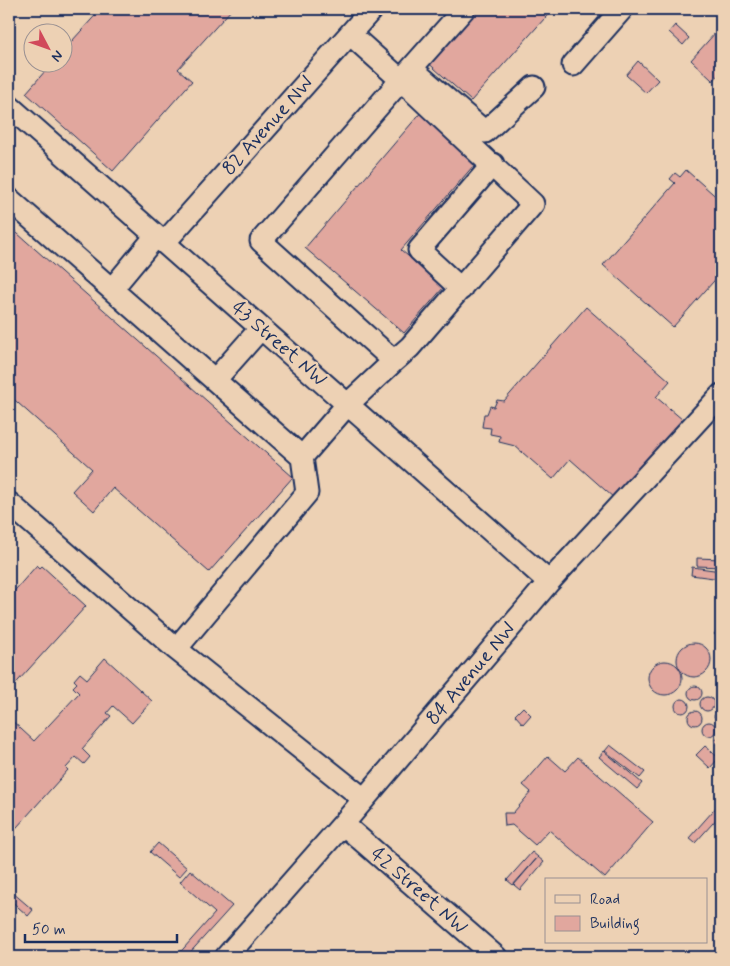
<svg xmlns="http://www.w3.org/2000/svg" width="730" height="966" font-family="Mynerve,sans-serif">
	<rect width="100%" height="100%" fill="#edd1b4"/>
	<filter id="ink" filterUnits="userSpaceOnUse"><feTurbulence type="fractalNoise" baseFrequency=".02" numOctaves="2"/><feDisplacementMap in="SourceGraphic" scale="10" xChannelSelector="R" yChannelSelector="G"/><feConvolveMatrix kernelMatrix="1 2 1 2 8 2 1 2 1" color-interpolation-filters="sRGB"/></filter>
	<g filter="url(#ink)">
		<!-- building -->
		<path fill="#e1a79e" stroke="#1b2f5e" d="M 101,9 L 232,9 L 178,69 L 192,81 L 113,171 L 26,93 L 53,62 L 62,62 L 62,52 Z
			M 471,9 L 553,9 L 471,101 L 425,60 Z
			M 675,25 L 689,38 L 683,45 L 669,32 Z
			M 716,32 L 721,37 L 721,72 L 713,81 L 691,60 Z
			M 638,61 L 658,80 L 646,93 L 626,75 Z
			M 423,110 L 480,158 L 401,250 L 444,287 L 404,333 L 305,248 Z
			M 686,170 L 721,201 L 721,273 L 673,327 L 603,265 L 675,183 L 670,179 L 675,173 L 680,177 Z
			M 9,226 L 293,477 L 209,572 L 113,488 L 94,511 L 72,491 L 92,469 L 9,395 Z
			M 586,307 L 670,381 L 656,397 L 683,420 L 614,498 L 570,459 L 553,479 L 515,446 L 499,442 L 500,436 L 490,434 L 491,428 L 482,427 L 484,414 L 487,414 L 490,406 L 494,407 L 497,400 L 504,401 Z
			M 697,558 L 721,559 L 721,567 L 697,566 Z
			M 37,565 L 40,568 L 42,566 L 86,606 L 9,691 L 9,597 Z
			M 692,567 L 721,571 L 721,579 L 691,575 Z
			M 721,626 L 721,640 L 714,634 Z
			M677 660a17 17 0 1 1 34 0a17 17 0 1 1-34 0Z
			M 105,658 L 152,701 L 132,723 L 113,706 L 107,713 L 111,716 L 82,749 L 90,757 L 84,764 L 76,757 L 66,768 L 68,770 L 9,836 L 9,718 L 34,741 L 79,693 L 73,687 L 77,683 L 74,680 L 80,673 L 87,679 Z
			M648 678a17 17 0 1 1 34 0a17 17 0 1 1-34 0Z
			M688 693a7 7 0 1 1 14 0a7 7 0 1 1-14 0Z
			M700 704a7 7 0 1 1 14 0a7 7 0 1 1-14 0Z
			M675 706a7 7 0 1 1 14 0a7 7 0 1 1-14 0Z
			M 523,707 L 531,715 L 523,724 L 515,715 Z
			M 718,710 L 721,710 L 721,724 L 717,722 L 714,716 Z
			M688 718a7 7 0 1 1 14 0a7 7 0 1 1-14 0Z
			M702 729a7 7 0 1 1 14 0a7 7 0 1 1-14 0Z
			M 719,735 L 721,735 L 721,748 L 715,741 Z
			M 610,745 L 645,772 L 640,778 L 605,751 Z
			M 705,746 L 719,758 L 710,768 L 696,755 Z
			M 604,751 L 642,783 L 637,789 L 599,757 Z
			M 548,756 L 565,771 L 578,757 L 653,822 L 605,878 L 549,830 L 535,845 L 512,825 L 505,826 L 504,813 L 513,813 L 531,792 L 523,785 Z
			M 721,802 L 721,814 L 695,843 L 689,838 Z
			M 158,843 L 187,868 L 179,877 L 150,852 Z
			M 532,852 L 538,857 L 513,885 L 507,880 Z
			M 538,857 L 544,862 L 520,890 L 514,885 Z
			M 190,870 L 232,906 L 186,957 L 176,957 L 215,913 L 180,882 Z
			M 12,892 L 33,910 L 28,916 L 9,899 Z"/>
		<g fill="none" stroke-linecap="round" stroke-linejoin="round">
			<!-- minor casing -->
			<g stroke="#1b2f5e" stroke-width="25">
				<path id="minor" d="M 350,34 L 401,80 L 464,9
					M 573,65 L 622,9
					M 412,69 L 485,132 L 534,87
					M 9,106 L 549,582
					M 9,199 L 302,457 L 347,405 L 394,361 L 261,241 L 401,80 L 533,204 L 410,347 L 394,361
					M 164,243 L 372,9
					M 112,289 L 156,236
					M 461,289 L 419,250 L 493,164
					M 215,380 L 261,328
					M 302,457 L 307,493 L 176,649 L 364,799
					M 9,503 L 176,649
					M 343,824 L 496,957
					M 226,957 L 343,824 L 549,582 L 721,395"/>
			</g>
			<!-- minor -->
			<use href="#minor" stroke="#edd1b4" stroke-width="21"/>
		</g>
	</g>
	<g text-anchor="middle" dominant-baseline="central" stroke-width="5" stroke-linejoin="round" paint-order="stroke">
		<!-- street labels -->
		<g font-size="20" fill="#1b2f5e" stroke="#edd1b4">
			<text transform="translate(268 126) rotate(-48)">82 Avenue NW</text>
			<text transform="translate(279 344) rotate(41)">43 Street NW</text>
			<text transform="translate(471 674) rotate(-50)">84 Avenue NW</text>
			<text transform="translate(419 891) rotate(41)">42 Street NW</text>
		</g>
	</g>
	<!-- margin -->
	<rect width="730" height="966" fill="none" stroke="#edd1b4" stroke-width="30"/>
	<rect x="15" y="15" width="700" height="936" fill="none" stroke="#1b2f5e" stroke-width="2" filter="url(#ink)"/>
	<!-- legend -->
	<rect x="545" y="878" width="162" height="65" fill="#edd1b4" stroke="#999092"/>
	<rect x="555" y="895" width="25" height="8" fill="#edd1b4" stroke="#999092"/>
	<text x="590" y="904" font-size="15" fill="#1b2f5e">Road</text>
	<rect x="555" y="916" width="25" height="15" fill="#e1a79e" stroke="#999092"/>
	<text x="590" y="928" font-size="15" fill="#1b2f5e">Building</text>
	<!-- north arrow -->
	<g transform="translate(48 48) rotate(131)"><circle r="24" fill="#edd1b4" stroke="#999092"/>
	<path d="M0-4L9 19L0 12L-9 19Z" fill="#d1495b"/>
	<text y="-8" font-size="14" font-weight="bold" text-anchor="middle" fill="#1b2f5e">N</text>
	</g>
	<!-- scale -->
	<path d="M25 934v8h152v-8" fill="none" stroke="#1b2f5e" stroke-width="2.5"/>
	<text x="32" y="934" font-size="15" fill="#1b2f5e" stroke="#edd1b4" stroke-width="4" paint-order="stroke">50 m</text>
</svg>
